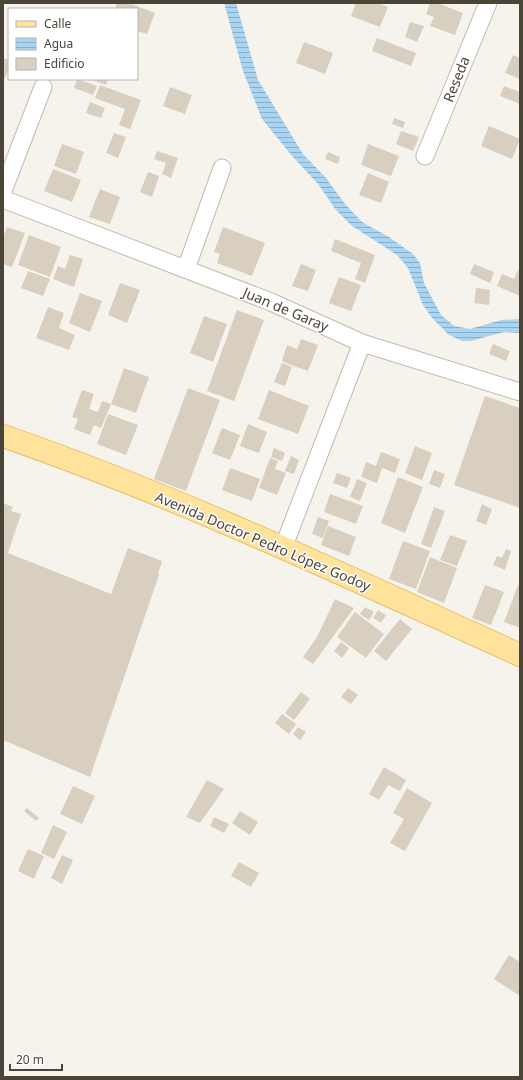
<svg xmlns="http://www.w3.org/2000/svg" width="523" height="1080" font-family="'Noto Sans',sans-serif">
	<defs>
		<pattern id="water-rules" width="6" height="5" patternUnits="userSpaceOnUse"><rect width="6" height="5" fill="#a9d4f2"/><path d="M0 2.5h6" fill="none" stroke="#8caec5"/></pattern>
	</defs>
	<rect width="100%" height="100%" fill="#f6f3ec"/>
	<!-- water -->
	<path fill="url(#water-rules)" d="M 224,3 L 236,3 L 258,80 L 303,154 L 326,178 L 345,204 L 362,222 L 389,237 L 413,254 L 420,263 L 424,283 L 441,315 L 454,326 L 470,329 L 501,320 L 520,319 L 520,333 L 504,332 L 471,341 L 462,341 L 449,335 L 433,319 L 423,305 L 408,268 L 397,255 L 352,226 L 336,210 L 318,184 L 293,157 L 262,119 L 243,71 Z"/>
	<!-- building -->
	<path fill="#d8cfc1" d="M 117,3 L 129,3 L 155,13 L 147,34 L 137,31 L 137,9 L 115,9 Z
		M 356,3 L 377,3 L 388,7 L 380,27 L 351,16 Z
		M 430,3 L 437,3 L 463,13 L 455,35 L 430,26 L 434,17 L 426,14 Z
		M 410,22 L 424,26 L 417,42 L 405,37 Z
		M 377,38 L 416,53 L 411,66 L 372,51 Z
		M 304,42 L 333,53 L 325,74 L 296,63 Z
		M 513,55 L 520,58 L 520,79 L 505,73 Z
		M 3,58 L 9,60 L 9,68 L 4,80 Z
		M 77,79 L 97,86 L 93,95 L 74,88 Z
		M 90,79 L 108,79 L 106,85 Z
		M 100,85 L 141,100 L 130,129 L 119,125 L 125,109 L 95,98 Z
		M 504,86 L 520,92 L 520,104 L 500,96 Z
		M 170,87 L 192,95 L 185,114 L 163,106 Z
		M 90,102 L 105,108 L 101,118 L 86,113 Z
		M 394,118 L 405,122 L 403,128 L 392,124 Z
		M 489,126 L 520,139 L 512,159 L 481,146 Z
		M 401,131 L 419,137 L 413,151 L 396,144 Z
		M 114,133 L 126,137 L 118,158 L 106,153 Z
		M 62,144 L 84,152 L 76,174 L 54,166 Z
		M 368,144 L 399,156 L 391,176 L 361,165 Z
		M 157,151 L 178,158 L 171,178 L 162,174 L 166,163 L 154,159 Z
		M 328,152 L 340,157 L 338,164 L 325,159 Z
		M 53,169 L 81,180 L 72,202 L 44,191 Z
		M 148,172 L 159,176 L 152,197 L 140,192 Z
		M 368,173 L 389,182 L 381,203 L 359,195 Z
		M 100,189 L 120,197 L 110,224 L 89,217 Z
		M 7,227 L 25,233 L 12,267 L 3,264 L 3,238 Z
		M 223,227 L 265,243 L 252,276 L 217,263 L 220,254 L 214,252 Z
		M 29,235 L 61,247 L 50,277 L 18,265 Z
		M 335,239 L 375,255 L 365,283 L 355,279 L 361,263 L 331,251 Z
		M 70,255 L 83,259 L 74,287 L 53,279 L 58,266 L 65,269 Z
		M 301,264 L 316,270 L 308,291 L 292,286 Z
		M 474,264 L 494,272 L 490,283 L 470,274 Z
		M 518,270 L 520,271 L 520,296 L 497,286 L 502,274 L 514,279 Z
		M 28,271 L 50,279 L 43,296 L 21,288 Z
		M 339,277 L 361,285 L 351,311 L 329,303 Z
		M 120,283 L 140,290 L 127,323 L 108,315 Z
		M 476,288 L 490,290 L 489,305 L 474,303 Z
		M 80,293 L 102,301 L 90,332 L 69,323 Z
		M 48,307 L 64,313 L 59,328 L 75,335 L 69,350 L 36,338 Z
		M 237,310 L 264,320 L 234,401 L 207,391 Z
		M 204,316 L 227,324 L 213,362 L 190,353 Z
		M 301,339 L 318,345 L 308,371 L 291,365 Z
		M 493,344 L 510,351 L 506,361 L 489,354 Z
		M 287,345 L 297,349 L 291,365 L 282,361 Z
		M 282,363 L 292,367 L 285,386 L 274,382 Z
		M 124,368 L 149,377 L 136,413 L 111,404 Z
		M 188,388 L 220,400 L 186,491 L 154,479 Z
		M 82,390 L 94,394 L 89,409 L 98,412 L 102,401 L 111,404 L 101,428 L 94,425 L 90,435 L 74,429 L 78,419 L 72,417 Z
		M 269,390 L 309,406 L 298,434 L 258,419 Z
		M 485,396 L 520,408 L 520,508 L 454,485 Z
		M 108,414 L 138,425 L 126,455 L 97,444 Z
		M 248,424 L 267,432 L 259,453 L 240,446 Z
		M 222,428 L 240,435 L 230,460 L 212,453 Z
		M 415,446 L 432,453 L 422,480 L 405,473 Z
		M 274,448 L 285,453 L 282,461 L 271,457 Z
		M 381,452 L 400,459 L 395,473 L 382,468 L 377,483 L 361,477 L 366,462 L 376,466 Z
		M 291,456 L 299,460 L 294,474 L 285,471 Z
		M 270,458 L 278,461 L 275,469 L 286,473 L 277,495 L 259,488 Z
		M 230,468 L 260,479 L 252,501 L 222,490 Z
		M 434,470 L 445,474 L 440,488 L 429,484 Z
		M 337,473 L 351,478 L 347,488 L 333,483 Z
		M 398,477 L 423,487 L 405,533 L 381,523 Z
		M 357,479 L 367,483 L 360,501 L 350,497 Z
		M 330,494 L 363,506 L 356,524 L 324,512 Z
		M 3,503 L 13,507 L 11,511 L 21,514 L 8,553 L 111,594 L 128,548 L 162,561 L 158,574 L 159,575 L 90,777 L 3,740 Z
		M 482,504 L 492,509 L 486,525 L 476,521 Z
		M 434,507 L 445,511 L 431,548 L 421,544 Z
		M 318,517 L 329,521 L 323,538 L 312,534 Z
		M 328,526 L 356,537 L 349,556 L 321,545 Z
		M 450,535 L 467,541 L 457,566 L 440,560 Z
		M 403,541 L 430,551 L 416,589 L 389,579 Z
		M 506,549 L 511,551 L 505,570 L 493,565 L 497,556 L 502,558 Z
		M 430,557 L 457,568 L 444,603 L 417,592 Z
		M 485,585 L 504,592 L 491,625 L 472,618 Z
		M 518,585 L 520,586 L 520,628 L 504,622 Z
		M 335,599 L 354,608 L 313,664 L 303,657 L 317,637 Z
		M 365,607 L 374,612 L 369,620 L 360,614 Z
		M 378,610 L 386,615 L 381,623 L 373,618 Z
		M 355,612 L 384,634 L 366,658 L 337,637 Z
		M 400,619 L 412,629 L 386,661 L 374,651 Z
		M 341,642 L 349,648 L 342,658 L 334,651 Z
		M 348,688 L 358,695 L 351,704 L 341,697 Z
		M 301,692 L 310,699 L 294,720 L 285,713 Z
		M 282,714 L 296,724 L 289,734 L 275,723 Z
		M 298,727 L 306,732 L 300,740 L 293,734 Z
		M 384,767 L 406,780 L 400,791 L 388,785 L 379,800 L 369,794 Z
		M 207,780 L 224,789 L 200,823 L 186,817 Z
		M 73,786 L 95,796 L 82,824 L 60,814 Z
		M 407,788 L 432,803 L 405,851 L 390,843 L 404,819 L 393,813 Z
		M 27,808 L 39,818 L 36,821 L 24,811 Z
		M 240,811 L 258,822 L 250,835 L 232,823 Z
		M 214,817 L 229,824 L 224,833 L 210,826 Z
		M 53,825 L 67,832 L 54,859 L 41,853 Z
		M 28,849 L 44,856 L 34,879 L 18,871 Z
		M 62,855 L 73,860 L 62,884 L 51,878 Z
		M 239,862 L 259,873 L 251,887 L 231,876 Z
		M 509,955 L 520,962 L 520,996 L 494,979 Z"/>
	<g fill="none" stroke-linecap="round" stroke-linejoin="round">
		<!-- minor casing -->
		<g stroke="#c2bbae" stroke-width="19">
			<path id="minor" d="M 425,156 L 488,3
				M 3,191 L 43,87
				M 3,199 L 271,302 L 362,343 L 283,548
				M 186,269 L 222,168
				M 362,343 L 520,392"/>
		</g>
		<!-- major casing -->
		<g stroke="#e6c16a" stroke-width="24">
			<path id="major" d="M 3,436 C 180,497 350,578 520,655"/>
		</g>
		<!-- minor -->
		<use href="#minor" stroke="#fff" stroke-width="17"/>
		<!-- major -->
		<use href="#major" stroke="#ffe39c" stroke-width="22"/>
	</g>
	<g text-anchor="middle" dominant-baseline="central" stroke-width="3" stroke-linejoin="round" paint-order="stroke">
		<!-- street labels -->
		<g font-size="14" fill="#4b4439" stroke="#fff">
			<text transform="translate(456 79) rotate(-68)">Reseda</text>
			<text transform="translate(286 309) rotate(23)">Juan de Garay</text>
			<text transform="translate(263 541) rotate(23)">Avenida Doctor Pedro López Godoy</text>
		</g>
	</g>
	<!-- border -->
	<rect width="523" height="1080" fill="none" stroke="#4b4439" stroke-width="8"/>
	<!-- legend -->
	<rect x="8" y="8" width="130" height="72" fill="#ffffff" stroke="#b7b4b0"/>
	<rect x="16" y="21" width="20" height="6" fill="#ffe39c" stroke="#b7b4b0"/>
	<text x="44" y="28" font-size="12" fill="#4b4439">Calle</text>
	<rect x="16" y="38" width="20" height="12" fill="url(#water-rules)" stroke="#b7b4b0"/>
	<text x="44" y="48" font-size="12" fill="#4b4439">Agua</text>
	<rect x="16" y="58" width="20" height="12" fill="#d8cfc1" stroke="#b7b4b0"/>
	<text x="44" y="68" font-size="12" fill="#4b4439">Edificio</text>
	<!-- scale -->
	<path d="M10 1064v6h52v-6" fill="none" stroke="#4b4439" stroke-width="2"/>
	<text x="16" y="1064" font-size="12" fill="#4b4439" stroke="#ffffff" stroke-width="3" paint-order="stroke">20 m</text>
</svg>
